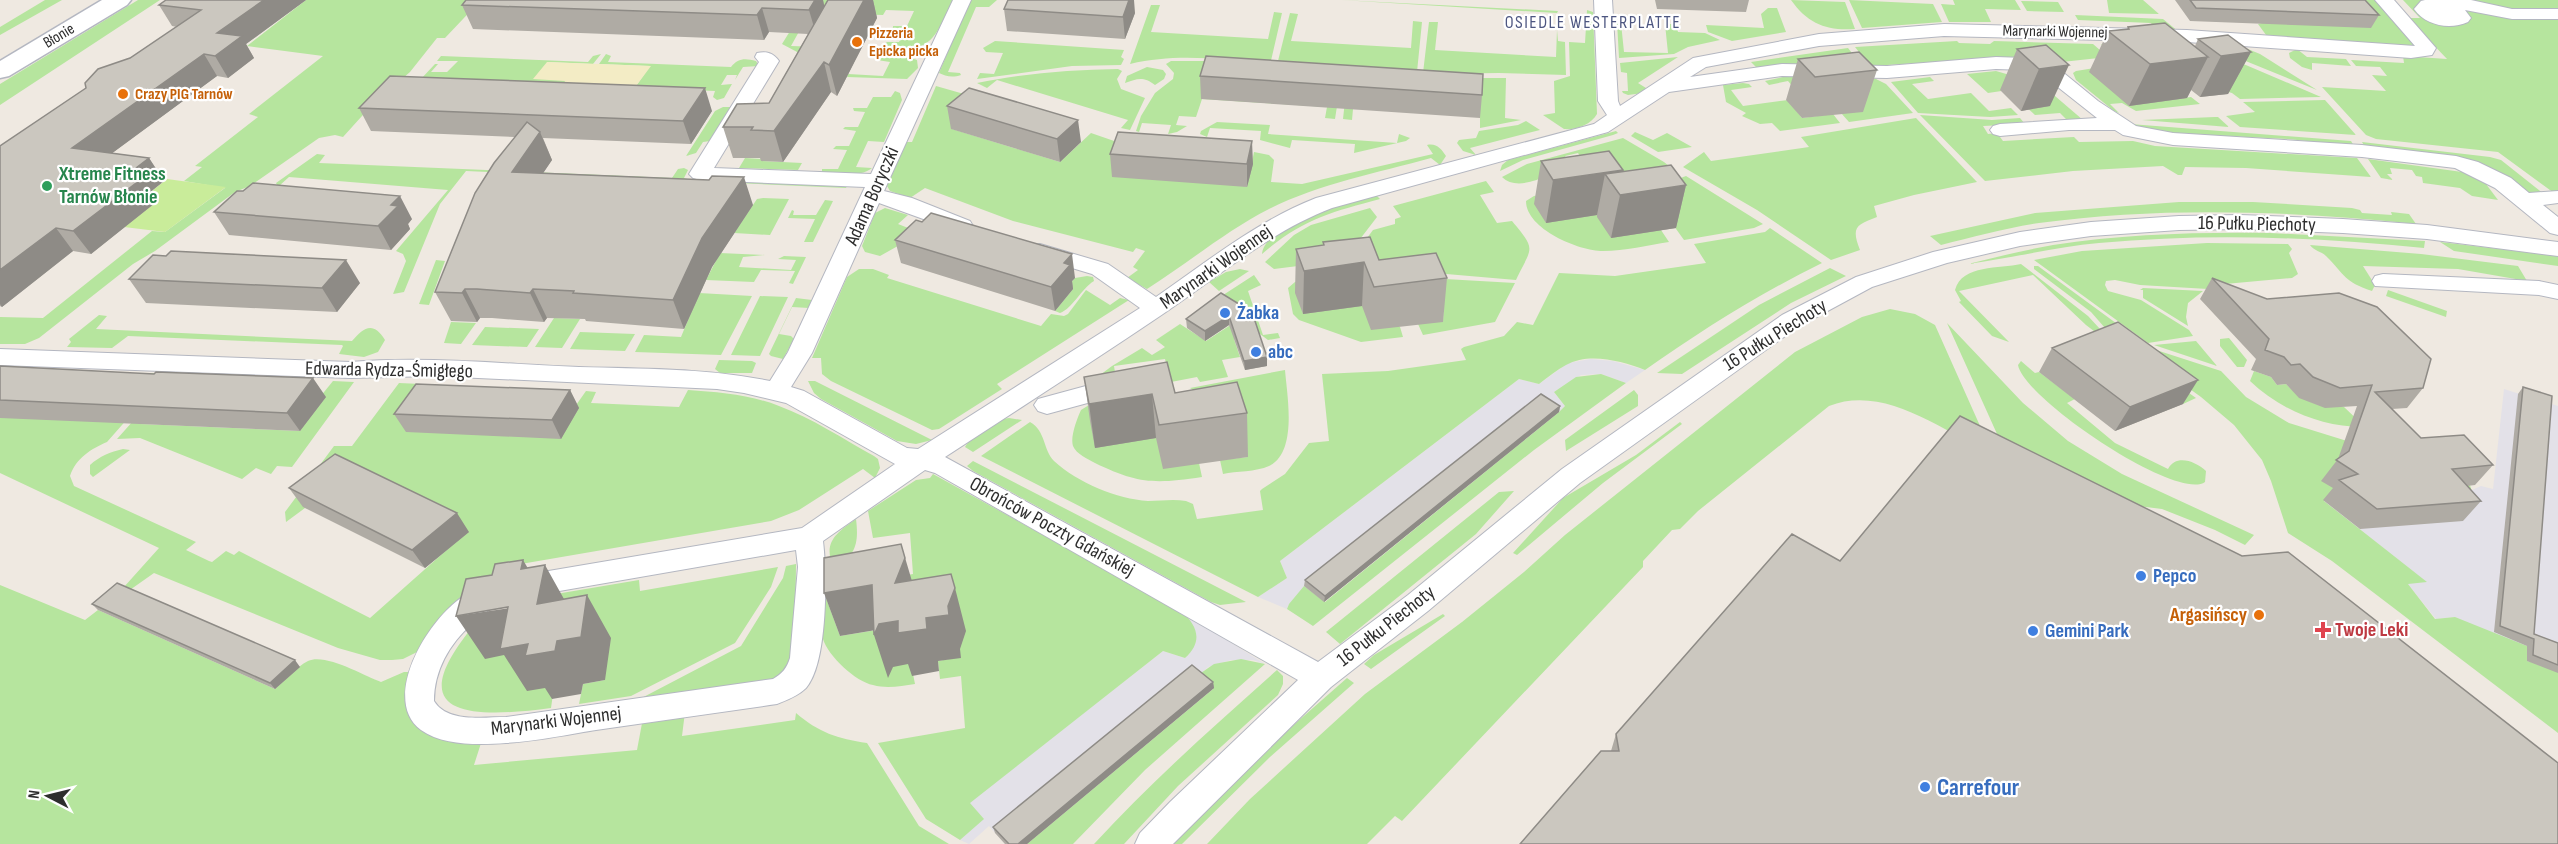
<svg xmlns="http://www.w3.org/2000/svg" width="2558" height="844" font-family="'Sofia Sans Condensed',sans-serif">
	<rect width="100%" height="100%" fill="#efe9e1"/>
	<!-- industrial -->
	<path fill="#e3e1e8" d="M 1591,359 L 1613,361 L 1645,370 L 1626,383 L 1601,374 L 1581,375 L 1554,392 L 1565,406 L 1559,412 L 1324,602 L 1289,604 L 1287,609 L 1258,597 L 1287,578 L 1280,561 L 1519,379 L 1539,384 L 1568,363 Z
		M 2504,389 L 2558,406 L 2558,673 L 2527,661 L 2455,617 L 2436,619 L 2407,583 L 2426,582 L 2323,500 L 2321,481 L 2472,492 L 2472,490 L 2481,486 L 2493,489 Z
		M 1182,612 L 1265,664 L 1253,660 L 1231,660 L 1208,667 L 1027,844 L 1005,844 L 989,826 L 969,844 L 960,840 L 983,819 L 969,803 L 1163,651 L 1185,658 L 1189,654 L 1196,642 Z"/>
	<!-- green -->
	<path fill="#b6e59e" d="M 45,0 L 62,0 L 0,35 L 0,27 Z
		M 138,0 L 160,0 L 0,105 L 0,84 Z
		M 306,0 L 481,0 L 445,38 L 437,38 L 410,72 L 371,106 L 343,137 L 335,135 L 319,138 L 250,186 L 235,192 L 155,251 L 133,264 L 39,338 L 25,344 L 0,344 L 0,317 L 43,318 L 152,231 L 165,232 L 225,188 L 184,181 L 202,167 L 195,166 L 258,117 L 249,114 L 323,56 L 247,46 Z
		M 799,0 L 953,0 C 939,26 936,50 902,49 C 895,48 889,49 883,45 L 887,42 L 899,42 L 905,29 L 893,28 L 893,26 L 907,26 L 914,11 L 886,10 L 883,15 L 817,13 L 811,10 L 791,46 L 821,47 L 799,53 L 782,44 L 808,2 Z
		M 970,0 L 997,0 L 989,7 L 976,7 L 948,72 L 960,73 L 961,75 C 952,78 945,76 939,73 L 947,54 L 943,51 Z
		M 1341,0 L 1558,11 L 1557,13 Z
		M 1791,0 L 1845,2 L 1855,29 C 1827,31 1808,24 1791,0 Z
		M 1849,0 L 1933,4 L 1942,22 L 1862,28 Z
		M 1953,0 L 2015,0 L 2021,10 L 1985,9 L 1991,22 L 1949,22 L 1941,4 L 1955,5 Z
		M 2107,0 L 2143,0 L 2159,14 L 2109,13 Z
		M 2350,0 L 2377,0 L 2415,45 L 2412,47 L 2269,39 L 2258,24 Z
		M 2403,0 L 2423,0 L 2456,8 L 2558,16 L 2558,193 L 2554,193 L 2498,152 L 2376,139 L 2366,135 L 2322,87 L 2386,91 L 2372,75 L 2387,76 L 2380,67 L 2356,66 L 2351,60 L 2404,63 L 2403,56 L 2447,59 L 2408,18 L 2420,18 Z
		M 2453,0 L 2558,0 L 2558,12 L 2524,13 Z
		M 2021,1 L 2058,2 L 2064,12 L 2027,11 Z
		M 1151,5 L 1160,5 L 1151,32 L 1268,39 L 1274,12 L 1282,13 L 1270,65 C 1222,59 1178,53 1130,64 Z
		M 1768,8 L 1777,8 L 1786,32 L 1732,41 L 1708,32 L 1706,25 L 1764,28 L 1761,14 Z
		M 1587,10 L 1593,12 L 1597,114 C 1591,125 1576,130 1564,129 L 1543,115 L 1555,113 L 1554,81 L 1570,76 L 1569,42 L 1585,43 Z
		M 1290,13 L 1298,14 L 1291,41 L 1411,48 L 1413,21 L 1422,22 L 1417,72 L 1277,65 Z
		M 2075,15 L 2163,19 L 2179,32 L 2156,31 L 2151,23 L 2078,20 Z
		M 1627,21 L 1635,23 L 1621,23 L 1624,52 L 1668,53 L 1665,24 L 1676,24 L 1678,32 L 1705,33 L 1720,40 L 1688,47 L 1674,54 L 1619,58 L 1617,22 Z
		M 1429,22 L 1438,22 L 1435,50 L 1556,57 L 1557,30 L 1558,41 L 1565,42 L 1566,75 L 1499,73 L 1426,74 L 1423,73 Z
		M 995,41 L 1124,50 L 1121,57 L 1124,59 L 1121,65 L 1072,66 L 977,79 L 980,73 L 994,74 L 1003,53 L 986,52 L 983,48 Z
		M 1957,41 L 1959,43 L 1990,44 L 1994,41 L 2093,44 L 2108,57 L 2062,62 L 1987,59 L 1870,66 L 1855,47 Z
		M 2101,44 L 2206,48 L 2321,97 L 2240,99 L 2232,93 L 2123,64 Z
		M 2238,45 L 2260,54 L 2317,90 L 2221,51 Z
		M 1848,48 L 1863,67 L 1757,68 L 1751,62 Z
		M 2297,49 L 2307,57 L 2346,59 L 2351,66 L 2312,63 L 2312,70 L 2302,67 L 2290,58 L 2289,53 Z
		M 601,54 L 593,64 L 547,62 L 566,81 L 565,83 L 420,80 L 435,64 L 438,64 L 431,72 L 447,72 L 458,61 L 437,61 L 441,56 L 588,62 L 593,56 Z
		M 606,54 L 611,56 L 608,62 L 731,67 C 738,58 745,58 756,61 L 759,66 L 743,67 L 735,80 L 737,75 L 727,75 L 721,85 L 732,84 L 724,98 L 717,100 L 713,97 L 715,91 L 640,88 L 636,86 L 650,66 L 599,64 Z
		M 880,56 L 908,57 L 917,60 L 918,68 L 907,79 L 847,77 L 848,74 L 883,76 L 890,62 L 877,60 Z
		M 1678,57 L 1638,83 L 1646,88 L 1643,93 L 1628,95 L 1623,93 L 1622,91 L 1628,91 L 1627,73 L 1621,72 L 1620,63 Z
		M 1171,61 L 1207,61 L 1342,74 L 1335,119 L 1325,118 L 1327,107 L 1202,99 L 1196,117 L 1179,116 L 1176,125 L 1187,126 L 1177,132 L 1168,134 L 1171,125 L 1142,123 L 1139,132 L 1136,131 L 1141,116 L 1155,93 L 1173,79 L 1174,73 L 1166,64 Z
		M 2107,66 L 2170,100 L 2191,97 L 2200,104 L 2136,111 L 2122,103 L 2110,104 L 2119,113 L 2114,111 L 2076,80 L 2073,73 L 2076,71 Z
		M 1147,67 L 1163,70 L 1166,74 L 1164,79 L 1155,85 C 1143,76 1137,79 1125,83 L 1127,76 Z
		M 1118,69 L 1122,71 L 1117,79 L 1121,89 L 1145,98 L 1130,130 L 1121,128 L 1128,120 L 997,80 L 987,88 L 977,83 C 1024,73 1071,70 1118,69 Z
		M 1996,71 L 2041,84 L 2083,120 L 2067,120 L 2060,113 L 2035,115 L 2025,106 L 2015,89 L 1988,93 L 1967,74 Z
		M 1348,73 L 1419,78 L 1506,78 L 1505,118 L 1521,120 L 1480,128 L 1480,97 L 1353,109 L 1352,120 L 1343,119 Z
		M 1821,76 L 1876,79 L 1886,84 L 1913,113 L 1849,122 L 1841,113 L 1862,111 L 1804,100 L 1788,81 L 1769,85 L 1765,81 L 1783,77 Z
		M 1930,77 L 1934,81 L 1912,84 L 1928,99 L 1971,93 L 1989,111 L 2011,108 L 2018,115 L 1990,117 L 1918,113 L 1891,82 Z
		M 1743,83 L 1749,84 L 1752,87 L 1731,90 L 1743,106 L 1788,100 L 1802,118 L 1833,114 L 1840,123 L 1780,131 L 1772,123 L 1760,124 L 1742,116 L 1746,113 L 1726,102 L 1723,85 Z
		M 936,86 L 985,100 L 952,129 L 1060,162 L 1091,133 L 1247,187 L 1254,152 L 1269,155 L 1274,160 L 1271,182 L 1302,184 L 1433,154 L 1427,145 C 1437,143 1441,149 1446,156 L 1440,165 L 1431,158 C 1377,173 1319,184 1269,209 C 1226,231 1188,263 1147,289 L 1127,278 L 1138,270 L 1133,267 L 1145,251 L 1136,248 L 1133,252 L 1013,221 L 925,188 L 910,198 L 890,191 L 887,186 L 906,142 L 912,142 Z
		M 895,91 L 900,93 L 902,100 L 884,142 L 868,141 L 856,167 L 872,168 C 861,177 836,176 822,172 L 822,169 L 838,169 L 847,150 L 833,149 L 836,146 L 849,146 L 856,131 L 843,129 L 845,127 L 858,127 L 865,112 L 854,111 L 853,108 L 867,108 L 873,97 L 891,97 Z
		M 2325,100 L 2356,135 L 2240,127 L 2226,116 L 2255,112 L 2243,102 Z
		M 723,107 L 732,107 L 710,141 L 703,142 L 696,153 L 686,156 L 715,111 Z
		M 1920,115 L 1992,120 L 2020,118 L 2025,124 L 1983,126 L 1988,134 L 1997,133 L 2003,141 L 2074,137 L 2079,142 L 2133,141 L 2155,146 L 2357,158 L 2371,177 L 2246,168 L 2185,167 L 2182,175 L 2178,175 L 2163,166 L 2073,171 L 1985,181 Z
		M 2218,117 L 2229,127 L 2142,120 L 2215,117 Z
		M 1916,118 L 1977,182 L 1914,195 L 1874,206 L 1877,217 C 1856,225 1851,227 1860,250 L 1831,260 L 1757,210 L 1683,167 L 1704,152 L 1711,161 L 1809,147 L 1801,137 Z
		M 1526,121 L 1540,130 L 1470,148 L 1476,155 L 1463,151 L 1457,143 L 1459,140 L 1476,138 L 1479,131 L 1518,125 Z
		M 1217,122 L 1270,125 L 1268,134 L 1397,143 L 1399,134 L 1410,138 L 1406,141 L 1354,153 L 1355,144 L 1292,140 L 1290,148 L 1260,140 L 1261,131 L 1210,128 L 1207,137 L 1200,134 L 1201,131 Z
		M 2130,124 L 2351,141 L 2354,146 L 2288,139 L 2162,133 Z
		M 1616,131 L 1618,133 L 1613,135 L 1523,160 L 1500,171 L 1502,165 L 1508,160 Z
		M 1635,132 L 1653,140 L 1667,133 L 1692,147 L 1658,152 L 1631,136 Z
		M 1623,138 L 1664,162 L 1675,171 L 1597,181 L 1578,153 L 1565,156 L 1569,162 C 1554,173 1519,194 1502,177 L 1527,164 Z
		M 2362,142 L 2490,157 L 2501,160 L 2544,194 L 2528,194 L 2492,169 L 2469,159 L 2365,147 Z
		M 317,154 L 325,155 L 319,163 L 672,178 L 678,169 L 684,168 L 688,170 L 684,178 L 687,179 L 847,186 L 846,188 L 466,171 L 440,204 L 404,292 L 393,294 L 406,261 L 403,254 L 396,251 L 448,190 L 289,177 L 279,186 L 277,185 L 276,183 Z
		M 745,158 L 762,159 L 762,161 L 802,163 L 798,170 L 739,168 Z
		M 2368,159 L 2462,172 L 2486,184 L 2498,200 L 2472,196 L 2460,188 L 2423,183 L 2422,177 L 2416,176 L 2412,170 L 2390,168 L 2392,174 L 2387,174 L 2393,180 L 2381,178 Z
		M 1686,176 L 1763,224 L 1754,228 L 1684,240 L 1661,208 L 1678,179 Z
		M 1486,181 L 1494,192 L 1480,195 L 1497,223 L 1512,221 C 1537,251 1532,246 1516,280 L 1365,267 L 1358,250 L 1373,230 L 1395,224 L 1395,219 L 1401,217 L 1393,206 Z
		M 1555,192 L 1599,215 L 1661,230 L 1669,242 C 1648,245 1625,251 1603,251 C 1579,251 1526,229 1526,201 L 1534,196 Z
		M 1376,195 L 1380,199 C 1331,212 1301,220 1262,254 C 1264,224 1350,202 1376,195 Z
		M 763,198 L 789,199 L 770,235 L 734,233 L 757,199 Z
		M 825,200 L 833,201 L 813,242 L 804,242 L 815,219 L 788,218 L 792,210 L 794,211 L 793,215 L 816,215 Z
		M 2179,202 L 2253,202 L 2352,208 L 2360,210 L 2362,213 L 2392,215 L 2391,212 L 2409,214 L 2416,224 C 2290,211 2164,206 2039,223 C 2006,228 1973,237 1941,245 L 1930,236 L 2035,213 Z
		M 885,208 L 908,215 L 898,224 L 921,233 L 880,256 L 865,252 L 862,246 L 875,213 Z
		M 1370,208 L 1377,217 L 1357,243 L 1298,266 L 1274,269 L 1265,262 L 1294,235 L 1311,225 Z
		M 1770,228 L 1822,263 C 1759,294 1702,330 1645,370 C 1622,361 1589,352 1566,365 C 1557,370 1548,377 1539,384 L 1519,379 L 1280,561 L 1287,578 L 1258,597 L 981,456 L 1030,422 C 1046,431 1043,450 1054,461 C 1078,483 1117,499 1148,501 C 1161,501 1173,499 1186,501 L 1193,504 L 1197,519 L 1263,510 L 1260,491 L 1262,489 L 1285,474 L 1309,443 L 1329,441 L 1322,374 L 1388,371 L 1466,360 L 1461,349 L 1464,347 L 1504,336 L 1517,322 L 1533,325 L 1559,273 L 1615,276 L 1706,263 L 1694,244 L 1765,232 Z
		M 2270,233 L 2425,241 L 2424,248 C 2315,237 2208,233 2099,243 C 2055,247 2012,258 1968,264 C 1996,257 2025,250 2053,245 C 2125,234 2198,232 2270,233 Z
		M 2440,242 L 2558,256 L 2558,266 L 2454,251 Z
		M 2207,243 L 2288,244 L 2292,249 L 2289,253 L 2298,274 L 2292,278 L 2225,284 L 2208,289 L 2140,285 L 2115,280 L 2106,281 L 2105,285 L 2108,291 L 2141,300 L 2189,330 L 2193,336 L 2148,343 L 2034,260 L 2082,251 Z
		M 2310,245 L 2421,254 L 2518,266 L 2527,281 L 2458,269 L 2363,266 L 2375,285 L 2372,291 C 2343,281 2346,276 2326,256 C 2321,251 2314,251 2310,245 Z
		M 720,253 L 765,255 L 743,257 L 739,267 L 791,270 L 796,260 L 778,259 L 784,256 L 806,257 L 793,284 L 789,283 L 795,271 L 761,270 L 754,282 L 706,280 Z
		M 436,260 L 445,261 L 429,305 L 419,304 Z
		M 2021,264 L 2088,316 L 2100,329 L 2196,398 L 2183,404 L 2148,372 L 2086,325 L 2033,275 L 1959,291 L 2009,342 L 1992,336 L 1959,302 L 1961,301 L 1955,290 C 1962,264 2000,269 2021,264 Z
		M 2034,266 L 2038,266 L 2150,348 L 2221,371 L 2246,397 L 2289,423 L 2376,450 L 2411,491 L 2470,485 L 2472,492 L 2341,493 L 2324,501 L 2427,582 L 2408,584 L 2435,619 L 2455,617 L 2527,646 L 2527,661 L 2558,669 L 2558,733 L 2332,561 L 2288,533 L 2271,481 L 2262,460 L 2234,425 L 2201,397 L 2105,328 L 2091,312 L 2034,269 Z
		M 1830,268 L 1846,276 L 1791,303 L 1682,374 L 1657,373 L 1759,305 Z
		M 859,269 L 873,269 L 889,275 L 887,278 L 1041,326 L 1051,314 L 1064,316 L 1068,314 L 1086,290 L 1110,305 L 1120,298 L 1129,300 L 997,384 L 1002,389 L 939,429 L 932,430 L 831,381 L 822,374 L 821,358 L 812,358 L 847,277 Z
		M 1240,269 L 1249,271 L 1219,291 L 1209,282 L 1226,272 Z
		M 1254,275 L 1261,285 L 1248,291 L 1263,335 L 1278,333 L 1280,338 L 1268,340 L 1260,334 L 1234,339 L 1240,357 L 1222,360 L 1228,377 L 1200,382 L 1197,377 L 1171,382 L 1165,359 L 1114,366 L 1116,379 L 1080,390 L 1112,366 L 1142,348 L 1152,355 L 1165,347 L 1156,340 L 1180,324 L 1206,341 L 1232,324 L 1217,299 Z
		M 1087,276 L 1093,277 L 1094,281 C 1081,289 1073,308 1060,313 L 1055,311 L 1073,289 L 1067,287 L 1075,278 Z
		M 1322,277 L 1364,306 L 1400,327 L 1403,337 L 1361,342 L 1299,320 L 1293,314 L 1288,288 L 1295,282 Z
		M 1445,279 L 1515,283 L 1495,322 L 1423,335 L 1418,324 L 1443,321 Z
		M 2143,288 L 2203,291 L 2188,303 L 2186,317 L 2188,326 L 2143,298 L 2143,290 L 2140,290 Z
		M 2388,290 L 2447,311 L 2446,317 L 2386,296 Z
		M 699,293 L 752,296 L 721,355 L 635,352 L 644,335 L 681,337 Z
		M 760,296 L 788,297 L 760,356 L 731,355 Z
		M 796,298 L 812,300 L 809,308 L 792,307 L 779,334 L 791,336 L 794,339 L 783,359 L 771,356 L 769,354 Z
		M 1890,309 L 1915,314 L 1935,325 L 1993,455 C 1943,431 1885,384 1829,406 L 1698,511 L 1680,529 L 1672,530 L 1643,561 L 1643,567 L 1402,821 L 1395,816 L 1367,844 L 1207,844 L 1250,799 L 1365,694 L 1462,622 L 1524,572 L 1565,535 L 1795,352 L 1862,317 Z
		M 99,315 L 107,316 L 96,329 L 352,341 C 363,328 373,320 385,340 L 378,352 L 364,357 L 339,354 L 343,346 L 342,345 L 128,336 L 112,348 L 67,347 L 71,342 L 69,339 Z
		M 554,318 L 580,319 L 562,348 L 535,347 Z
		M 451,322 L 476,323 L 461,344 L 444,343 Z
		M 1947,323 L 2023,403 L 2068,441 L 2122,474 L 2254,535 L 2245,545 L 2215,530 L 2162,509 L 2122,504 L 2002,445 Z
		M 485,327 L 539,329 L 527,347 L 472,345 Z
		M 580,332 L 635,334 L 625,351 L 570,349 Z
		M 2229,338 L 2247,360 L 2244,367 L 2237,367 L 2220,346 L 2220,339 Z
		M 2196,341 L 2217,366 L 2154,345 Z
		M 719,360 L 752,361 L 756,363 L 752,373 L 720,373 L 715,369 Z
		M 2021,361 L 2035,373 L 2039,372 L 2075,399 L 2067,403 L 2115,443 L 2168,469 C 2176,454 2195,461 2206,471 L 2205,482 C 2177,502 2024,399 2018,365 Z
		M 1285,370 C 1287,395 1298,452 1269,466 C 1256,472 1236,471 1223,474 L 1220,460 L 1248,457 L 1213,401 L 1190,388 Z
		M 2254,371 L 2271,377 L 2277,385 L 2286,384 C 2303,402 2320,408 2344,407 L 2365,427 C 2324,428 2280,410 2250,381 Z
		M 150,373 L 167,374 L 107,442 C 91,449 76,458 70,476 L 74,486 L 196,542 L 186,550 L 209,561 L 212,562 L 226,551 L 234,555 L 239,551 L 370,618 L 468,531 L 305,508 L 286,522 L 285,512 L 334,446 L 352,446 L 399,383 L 443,385 L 574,408 L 586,391 L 596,392 L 591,403 L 679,407 L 688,390 C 719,392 751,395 779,406 C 812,418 843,439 874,456 L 878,459 L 880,468 L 875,478 L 863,469 L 799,510 L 771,521 L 515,565 L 423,649 L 403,659 L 392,660 L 380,660 L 338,648 L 154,573 L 127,592 L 115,597 L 159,548 L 0,473 L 0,418 L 135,389 Z
		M 1601,374 L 1626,383 L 1534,450 L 1313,626 L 1287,609 L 1289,604 L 1304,586 L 1325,602 L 1559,412 L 1565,406 L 1554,392 L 1576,377 Z
		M 174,375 L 140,424 L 300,431 L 320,397 L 333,381 L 354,382 L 292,467 L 277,466 L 271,474 L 256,468 L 242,479 L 140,438 L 117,439 Z
		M 808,381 L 815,381 L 932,440 L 916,444 L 897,441 L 821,399 L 814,393 Z
		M 1634,390 L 1638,395 L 1638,406 L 1566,451 L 1565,440 Z
		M 1089,405 L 1159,438 L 1199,463 L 1202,477 C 1155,484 1138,484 1095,463 C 1088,459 1076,454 1073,446 C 1070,437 1077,419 1081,410 Z
		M 1009,418 L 1022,420 L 973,452 L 965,447 C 973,434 993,420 1009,418 Z
		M 1680,422 L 1682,424 L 1603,483 L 1517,555 L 1513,553 L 1563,498 L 1636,455 Z
		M 123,449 L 130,450 L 93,477 L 90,474 L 90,465 C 100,456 110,452 123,449 Z
		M 973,461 L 1246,602 L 1220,605 L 1211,602 L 973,471 L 967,466 Z
		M 933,474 L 1182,612 C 1198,626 1203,642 1185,658 L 1163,651 L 970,803 L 984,819 L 960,840 L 926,819 L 878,743 L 965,728 L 961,676 L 940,679 L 938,661 L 960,657 L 957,619 L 890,578 L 913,574 L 910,533 L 873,538 L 868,511 L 916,480 L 930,478 Z
		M 1514,491 L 1476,534 L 1340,644 L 1326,632 L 1499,492 Z
		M 856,519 C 859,543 856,556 834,568 C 822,543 836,533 856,519 Z
		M 796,564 L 795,656 L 788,670 L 772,680 L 634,702 L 741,646 L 783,578 L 786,566 Z
		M 778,567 L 771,587 L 735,643 L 631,696 L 579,704 L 583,684 L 605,680 L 550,595 L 639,580 L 640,591 Z
		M 0,585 L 85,620 L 98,610 L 275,689 C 285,680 296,667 308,661 C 326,653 364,676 381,682 L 404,672 L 413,672 L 408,696 L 482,740 L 474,765 L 637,750 L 643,718 L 685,712 L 682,736 L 795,720 L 796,713 C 818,732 838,739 867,743 L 919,826 L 949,844 L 0,844 Z
		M 826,598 L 840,636 L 889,628 L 911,664 L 915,684 C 901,686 887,689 873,685 C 856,682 828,656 823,639 C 819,626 821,610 826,598 Z
		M 1443,614 L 1445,616 L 1371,669 L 1364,664 L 1374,655 Z
		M 480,618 L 539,650 L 554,687 L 551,708 C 462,720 397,714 480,618 Z
		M 1241,659 L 1265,664 L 1145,770 L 1073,844 L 1027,844 L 1213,689 L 1198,675 L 1214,664 Z
		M 1277,670 L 1283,676 L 1283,684 L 1278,695 L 1178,786 L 1124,844 L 1094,844 C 1151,782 1214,726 1277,670 Z
		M 1347,678 L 1354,683 L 1270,757 L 1182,844 L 1169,844 L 1247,766 Z"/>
	<!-- sand -->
	<path fill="#f3ecc5" d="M 547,62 L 651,66 L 636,86 L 564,83 L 565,81 L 533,79 Z"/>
	<!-- pitch -->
	<path fill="#c9ec9a" d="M 167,179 L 226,187 L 165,232 L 124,227 L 154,203 L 139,201 Z"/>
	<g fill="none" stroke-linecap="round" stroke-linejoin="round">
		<!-- street casing -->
		<g stroke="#b4b7c1" stroke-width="2">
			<path id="street" d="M 953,0 L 971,0 L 884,191 L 912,198 L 970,221 L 973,226 L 970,231 L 962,233 L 879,203 L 812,353 L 791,387 L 804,391 L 907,448 L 918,449 L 1140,308 L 1092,274 L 1032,256 L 1029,251 L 1032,246 L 1040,244 L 1108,264 L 1156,297 C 1208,261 1257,221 1316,198 L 1594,124 L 1607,115 L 1598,101 L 1594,0 L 1612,0 L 1618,101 L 1620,106 L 1693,58 L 1819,34 L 1944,24 L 2187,30 L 2415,46 L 2375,0 L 2394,0 L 2436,48 L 2432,55 L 2411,58 L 2187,42 L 1944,36 L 1819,46 L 1706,67 L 1690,77 L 1782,64 L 1887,66 L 1996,57 L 2025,58 L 2054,65 L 2098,101 L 2136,126 L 2173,133 L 2362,145 L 2456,156 L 2478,162 L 2511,178 L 2529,193 L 2558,191 L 2558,203 L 2543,205 L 2558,217 L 2558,235 L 2550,233 L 2495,188 L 2455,168 L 2362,157 L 2173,145 L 2123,135 L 2115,130 L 2069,130 L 2000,136 L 1993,134 L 1990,130 L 1993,126 L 2000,124 L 2097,118 L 2040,73 L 2025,70 L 1996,69 L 1887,78 L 1782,76 L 1669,92 L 1608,132 L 1332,208 C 1269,232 1218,277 1163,314 C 1091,363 1018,409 945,457 L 1318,662 L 1408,595 L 1562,469 L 1782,315 L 1856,277 L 1933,252 L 2020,232 L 2091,222 L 2179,216 L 2240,215 L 2343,219 L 2427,225 L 2558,242 L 2558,256 L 2427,239 L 2343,233 L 2240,229 L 2179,230 L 2091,236 L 2020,246 L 1947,263 L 1872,287 L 1798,327 L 1580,483 L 1428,611 L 1331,687 L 1173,844 L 1135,844 L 1140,833 L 1170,802 L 1298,680 L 935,473 L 925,470 L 823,541 C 827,574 828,663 806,688 C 798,696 787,700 777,704 C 717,713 656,721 596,730 C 566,735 536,741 506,743 C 480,745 443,746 421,730 C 375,696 440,597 481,588 C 486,587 489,588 494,590 L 498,598 C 492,610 481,615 472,624 C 449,644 434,671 434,701 C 447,723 484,717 506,717 L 773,679 C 782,674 787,668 790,658 L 798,567 L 796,550 L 519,598 L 509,595 L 505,587 L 509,579 L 519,576 L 802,528 L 895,464 L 786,403 L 744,393 L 717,389 L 435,376 L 350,378 L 0,365 L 0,349 L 350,362 C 427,356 502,364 579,367 C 643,369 707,368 770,381 L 788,352 L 865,187 L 700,180 L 693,178 L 689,174 L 759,62 L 755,57 L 757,53 C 767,51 773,53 779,61 L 714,168 L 871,174 Z
				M 2425,0 L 2471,0 L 2512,9 L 2558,9 L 2558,19 L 2512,19 L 2465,10 L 2471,18 L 2468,22 C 2450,30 2426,26 2414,9 L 2421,1 Z
				M 2383,274 L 2539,281 L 2558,285 L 2558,299 L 2539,295 L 2375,286 L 2372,281 L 2375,276 Z
				M 1119,377 L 1128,380 L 1131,386 L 1128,392 L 1047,414 L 1038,411 L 1034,405 L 1038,399 Z"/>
		</g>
		<!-- secondary casing -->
		<g stroke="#b4b7c1" stroke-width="3">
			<path id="secondary" d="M 102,0 L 131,0 L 127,5 L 9,76 L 0,78 L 0,61 Z"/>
		</g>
		<!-- street -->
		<use href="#street" fill="#fff" fill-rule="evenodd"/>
		<!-- secondary -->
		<use href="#secondary" fill="#fff" fill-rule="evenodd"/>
	</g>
	<!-- wall -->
	<path fill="#afaba4" d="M 306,0 L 246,44 L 254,58 L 228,78 L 217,76 L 112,153 L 149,158 L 164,181 L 149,193 L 155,203 L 91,254 L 73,251 L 2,307 L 0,306 L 0,146 L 177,27 L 172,26 L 159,5 Z
		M 466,0 L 823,0 L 824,6 L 828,0 L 873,0 L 877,18 L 837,96 L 831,92 L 783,162 L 761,161 L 760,158 L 733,158 L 723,127 L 769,103 L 808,34 L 769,32 L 764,40 L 473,29 L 462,5 Z
		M 1655,0 L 1749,0 L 1746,12 L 1657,9 Z
		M 2175,0 L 2365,0 L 2379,15 L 2371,28 L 2190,21 Z
		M 1004,9 L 1135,13 L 1125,39 L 1007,31 Z
		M 2128,27 L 2195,46 L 2198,39 L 2251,52 L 2228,94 L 2200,97 L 2191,90 L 2187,98 L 2129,106 L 2089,72 L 2108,31 L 2127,29 Z
		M 2046,45 L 2050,106 L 2021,111 L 2000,90 L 2017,49 Z
		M 1798,59 L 1877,70 L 1863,112 L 1802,118 L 1786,100 Z
		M 1200,76 L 1482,95 L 1480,118 L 1201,99 Z
		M 947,106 L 1081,142 L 1060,162 L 951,129 Z
		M 359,108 L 712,111 L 691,144 L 543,138 L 552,160 L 543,173 L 753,205 L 712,267 L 684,329 L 586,321 L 585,319 L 547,318 L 544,322 L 492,318 L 480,318 L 477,322 L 451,321 L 435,292 L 515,137 L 371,131 Z
		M 1110,154 L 1253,164 L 1247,187 L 1112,177 Z
		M 1541,161 L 1623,172 L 1686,185 L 1676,228 L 1611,238 L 1597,217 L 1597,215 L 1546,223 L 1534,204 Z
		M 214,212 L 412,219 L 408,224 L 410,229 L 391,250 L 229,235 Z
		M 895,240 L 1075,278 L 1072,281 L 1073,289 L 1055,311 L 901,263 Z
		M 1323,242 L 1379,260 L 1447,278 L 1443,322 L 1371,330 L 1362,306 L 1303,314 L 1295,293 L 1296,249 L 1323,246 Z
		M 2212,278 L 2423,388 L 2407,408 L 2392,409 L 2421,438 L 2493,465 L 2475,485 L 2467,486 L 2481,501 L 2463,521 L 2360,529 L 2323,500 L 2333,488 L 2321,481 L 2338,459 L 2357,406 L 2325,408 L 2299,398 L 2286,384 L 2277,385 L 2271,377 L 2251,370 L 2256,359 L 2200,299 Z
		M 129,279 L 360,283 L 337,312 L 146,303 Z
		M 1252,312 L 1267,357 L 1267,366 L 1245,370 L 1229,325 L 1205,341 L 1187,328 L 1186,319 Z
		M 2052,348 L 2183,404 L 2115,431 L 2039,372 Z
		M 0,366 L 326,397 L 300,431 L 0,418 Z
		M 1084,377 L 1175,393 L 1247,413 L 1248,457 L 1163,469 L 1156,438 L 1095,448 L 1090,421 Z
		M 2523,387 L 2534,634 L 2558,643 L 2558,673 L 2527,661 L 2527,646 L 2494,632 L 2518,394 Z
		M 570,390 L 579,408 L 561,439 L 406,432 L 394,414 Z
		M 1560,406 L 1559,412 L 1324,602 L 1304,586 L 1305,580 Z
		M 289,488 L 469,532 L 425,568 L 303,507 Z
		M 1840,561 L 2558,763 L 1611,751 L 1616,734 Z
		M 92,604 L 300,667 L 275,689 L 98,610 Z
		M 1213,682 L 1214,688 L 1027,844 L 1005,844 L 995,833 L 993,827 Z"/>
	<!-- shaded-wall -->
	<path fill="#8e8b86" d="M 264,0 L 306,0 L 246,44 L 254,58 L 228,78 L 215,56 L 217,33 Z
		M 815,0 L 823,0 L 826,14 L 816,34 L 809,10 Z
		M 864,0 L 873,0 L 877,18 L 837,96 L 829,65 Z
		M 1129,0 L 1134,0 L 1135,13 L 1125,39 L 1123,17 Z
		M 762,8 L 769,32 L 764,40 L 757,15 Z
		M 2251,52 L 2228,94 L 2200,97 L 2221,56 Z
		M 204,54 L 217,76 L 88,171 L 72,148 Z
		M 2208,57 L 2187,98 L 2129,106 L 2150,64 Z
		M 824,62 L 831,92 L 783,162 L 774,131 Z
		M 2069,65 L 2050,106 L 2021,111 L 2039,69 Z
		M 705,88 L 712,111 L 691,144 L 683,121 Z
		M 1078,120 L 1081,142 L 1060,162 L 1057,139 Z
		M 540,132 L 552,160 L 525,200 L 512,172 Z
		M 1252,141 L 1253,164 L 1247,187 L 1247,164 Z
		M 149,158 L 164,181 L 149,193 L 155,203 L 91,254 L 73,231 L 123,178 Z
		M 1623,170 L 1618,193 L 1605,174 L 1597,215 L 1546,223 L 1553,180 Z
		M 744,177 L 753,205 L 712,267 L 684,329 L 673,300 L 702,238 Z
		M 1686,185 L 1676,228 L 1611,238 L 1620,195 Z
		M 400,196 L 412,219 L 408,224 L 410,229 L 391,250 L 378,226 L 391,205 Z
		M 56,228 L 73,251 L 2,307 L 0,304 L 0,270 Z
		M 1072,254 L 1075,278 L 1072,281 L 1073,289 L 1055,311 L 1051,287 L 1064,263 Z
		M 346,260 L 360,283 L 337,312 L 322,288 Z
		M 1364,262 L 1362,306 L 1303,314 L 1304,271 Z
		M 465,289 L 480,318 L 477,322 L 462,293 Z
		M 533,289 L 547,318 L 544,322 L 530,293 Z
		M 1229,316 L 1229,325 L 1205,341 L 1205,331 Z
		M 1267,357 L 1267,366 L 1245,370 L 1244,361 Z
		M 313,378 L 326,397 L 300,431 L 287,413 Z
		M 2198,380 L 2183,404 L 2115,431 L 2130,407 Z
		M 570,390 L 579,408 L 561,439 L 552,420 Z
		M 1152,394 L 1156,438 L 1095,448 L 1089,404 Z
		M 1560,406 L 1559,412 L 1324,602 L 1325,596 Z
		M 457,513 L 469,532 L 425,568 L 412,550 Z
		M 901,544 L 914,588 L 895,583 Z
		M 523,560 L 540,589 L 545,565 L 569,608 L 587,595 L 611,638 L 605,680 L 583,684 L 581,694 L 552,699 L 545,688 L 527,691 L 504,655 L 485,659 L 456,616 L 537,604 L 521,569 Z
		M 872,585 L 898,621 L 926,618 L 948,606 L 955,588 L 966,631 L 960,649 L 961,658 L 938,661 L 939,671 L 912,676 L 908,664 L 893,667 L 888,678 L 874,635 L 876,630 L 840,636 L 824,593 Z
		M 295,660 L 300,667 L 275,689 L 270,683 Z
		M 1213,682 L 1214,688 L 1027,844 L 1018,844 Z"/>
	<!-- building -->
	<path fill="#cbc7bf" stroke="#8e8b86" stroke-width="1.5" d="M 166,0 L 264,0 L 217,33 L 242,36 L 215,56 L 204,54 L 72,148 L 149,158 L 123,178 L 140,180 L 73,231 L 56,228 L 0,270 L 0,146 L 86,88 L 85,83 L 98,69 L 130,58 L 201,10 L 159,5 Z
		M 466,0 L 815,0 L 809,10 L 762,8 L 757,15 L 462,5 Z
		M 828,0 L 864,0 L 829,65 L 824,62 L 774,131 L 751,130 L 753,127 L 723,127 L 737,104 L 769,103 Z
		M 1008,0 L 1129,0 L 1123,17 L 1004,9 Z
		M 2190,0 L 2365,0 L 2379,15 L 2196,8 Z
		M 2165,23 L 2208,57 L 2150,64 L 2108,31 L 2129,29 L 2128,27 Z
		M 2228,35 L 2251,52 L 2221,56 L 2198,39 Z
		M 2046,45 L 2069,65 L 2039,69 L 2017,49 Z
		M 1859,52 L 1877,70 L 1815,77 L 1798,59 Z
		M 1206,56 L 1483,74 L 1482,95 L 1200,76 Z
		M 390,76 L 705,88 L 683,121 L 359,108 Z
		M 969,88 L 1078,120 L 1057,139 L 947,106 Z
		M 527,122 L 540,132 L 512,172 L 709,180 L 712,176 L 744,177 L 702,238 L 673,300 L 573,293 L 574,291 L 533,289 L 530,293 L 477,289 L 465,289 L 462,293 L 435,292 L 475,193 L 494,163 Z
		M 1118,132 L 1252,141 L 1247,164 L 1110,154 Z
		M 1609,151 L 1623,170 L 1553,180 L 1541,161 Z
		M 1671,165 L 1686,185 L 1620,195 L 1605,174 Z
		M 253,183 L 400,196 L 391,205 L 398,206 L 378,226 L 214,212 L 237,191 L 243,191 Z
		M 931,213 L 1072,254 L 1064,263 L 1070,265 L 1051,287 L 895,240 L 916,220 L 922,222 Z
		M 1370,237 L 1379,260 L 1436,253 L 1447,278 L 1374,287 L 1364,262 L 1304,271 L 1296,249 L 1324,245 L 1323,242 Z
		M 171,251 L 346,260 L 322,288 L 129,279 L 153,255 L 166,256 Z
		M 2212,278 L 2267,299 L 2339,293 L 2377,307 L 2431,359 L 2423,388 L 2375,392 L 2421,438 L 2464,435 L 2493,465 L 2452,469 L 2481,501 L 2377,509 L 2339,480 L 2358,474 L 2336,460 L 2349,451 L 2372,385 L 2340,388 L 2313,377 L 2300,364 L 2291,365 L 2284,357 L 2265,350 L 2269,339 Z
		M 1221,293 L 1252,312 L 1267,357 L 1244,361 L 1229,316 L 1205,331 L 1186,319 Z
		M 2118,322 L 2198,380 L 2130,407 L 2052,348 Z
		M 1167,362 L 1175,393 L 1237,382 L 1247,413 L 1159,425 L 1152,394 L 1089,404 L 1084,377 Z
		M 0,366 L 154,374 L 156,372 L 313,378 L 287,413 L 0,400 Z
		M 416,384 L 570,390 L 552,420 L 394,414 Z
		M 2523,387 L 2552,396 L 2534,634 L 2558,643 L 2558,665 L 2533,655 L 2534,639 L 2500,626 Z
		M 1541,394 L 1560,406 L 1325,596 L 1305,580 Z
		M 1960,416 L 2242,556 L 2288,552 L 2558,763 L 2558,844 L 1520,844 L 1601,751 L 1619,751 L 1616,734 L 1792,534 L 1840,561 Z
		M 335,454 L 457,513 L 412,550 L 289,488 Z
		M 901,544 L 905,558 L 895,583 L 951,574 L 955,588 L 948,606 L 949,615 L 926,618 L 927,629 L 898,633 L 898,621 L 879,624 L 874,635 L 872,585 L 824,593 L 824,558 Z
		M 523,560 L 521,569 L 545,565 L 537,604 L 587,595 L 581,637 L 557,641 L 555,651 L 525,656 L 528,644 L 500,649 L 508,607 L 456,616 L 466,579 L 492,575 L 495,564 Z
		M 117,583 L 295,660 L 270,683 L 92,604 Z
		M 1192,665 L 1213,682 L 1018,844 L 1009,844 L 993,827 Z"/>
	<!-- markers -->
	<g fill="#e8710a" stroke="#fff" stroke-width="2">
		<circle cx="857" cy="42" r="6"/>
		<circle cx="123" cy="94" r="6"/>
		<circle cx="2259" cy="615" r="6"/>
	</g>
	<circle fill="#2e9e5b" stroke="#fff" stroke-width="2" cx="47" cy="186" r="6"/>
	<g fill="#3f7fe0" stroke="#fff" stroke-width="2">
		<circle cx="1225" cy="313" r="6"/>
		<circle cx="1256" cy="352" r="6"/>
		<circle cx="2141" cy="576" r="6"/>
		<circle cx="2033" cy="631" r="6"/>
		<circle cx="1925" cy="787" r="6"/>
	</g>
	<path fill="#e0444e" stroke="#fff" stroke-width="2" d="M2320 621h6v6h6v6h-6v6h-6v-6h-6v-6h6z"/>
	<g text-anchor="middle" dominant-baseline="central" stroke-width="4.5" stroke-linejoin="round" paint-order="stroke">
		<!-- far-street labels -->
		<g font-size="16" fill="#2e2e2e" stroke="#fff">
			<text transform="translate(2055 32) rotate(1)">Marynarki Wojennej</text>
			<text transform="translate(59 36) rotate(-31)">Błonie</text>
		</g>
		<!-- far-food labels -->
		<g font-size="16" font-weight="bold" fill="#c56008" stroke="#fff" text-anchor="start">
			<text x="869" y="33">Pizzeria<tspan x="869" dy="18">Epicka picka</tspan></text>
			<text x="135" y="94">Crazy PIG Tarnów</text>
		</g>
		<!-- far-neighbourhood labels -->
		<g font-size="18" letter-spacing="1.5" fill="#4d5680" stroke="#fff">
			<text x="1593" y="22">OSIEDLE WESTERPLATTE</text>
		</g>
		<!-- leisure labels -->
		<g font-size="20" font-weight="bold" fill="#27864d" stroke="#fff" text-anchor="start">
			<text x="59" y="174">Xtreme Fitness<tspan x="59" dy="23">Tarnów Błonie</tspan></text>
		</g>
		<!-- street labels -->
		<g font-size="20" fill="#2e2e2e" stroke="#fff">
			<text transform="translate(872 196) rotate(-66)">Adama Boryczki</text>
			<text transform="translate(2257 224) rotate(1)">16 Pułku Piechoty</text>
			<text transform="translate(1216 267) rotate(-35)">Marynarki Wojennej</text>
			<text transform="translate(1775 335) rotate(-32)">16 Pułku Piechoty</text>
			<text transform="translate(389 370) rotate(1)">Edwarda Rydza-Śmigłego</text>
			<text transform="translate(1052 527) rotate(29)">Obrońców Poczty Gdańskiej</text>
			<text transform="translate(1386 626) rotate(-38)">16 Pułku Piechoty</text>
			<text transform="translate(556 721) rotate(-7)">Marynarki Wojennej</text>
		</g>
		<!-- shop labels -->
		<g font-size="20" font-weight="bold" fill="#366cbe" stroke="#fff" text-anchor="start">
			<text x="1237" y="313">Żabka</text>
			<text x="1268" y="352">abc</text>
			<text x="2153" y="576">Pepco</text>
			<text x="2045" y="631">Gemini Park</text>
		</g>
		<!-- food labels -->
		<g font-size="20" font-weight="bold" fill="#c56008" stroke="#fff" text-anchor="end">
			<text x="2247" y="615">Argasińscy</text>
		</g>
		<!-- health labels -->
		<g font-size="20" font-weight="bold" fill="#be3a42" stroke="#fff" text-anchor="start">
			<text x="2335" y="630">Twoje Leki</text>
		</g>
		<!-- near-shop labels -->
		<g font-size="24" font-weight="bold" fill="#366cbe" stroke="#fff" text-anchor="start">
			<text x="1937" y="787">Carrefour</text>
		</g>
	</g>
	<!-- north arrow -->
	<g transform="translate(48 796) rotate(277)" stroke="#ffffff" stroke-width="4.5" paint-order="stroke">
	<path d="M0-4.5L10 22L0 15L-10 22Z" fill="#2e2e2e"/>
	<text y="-9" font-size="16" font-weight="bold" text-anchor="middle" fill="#2e2e2e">N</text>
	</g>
</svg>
